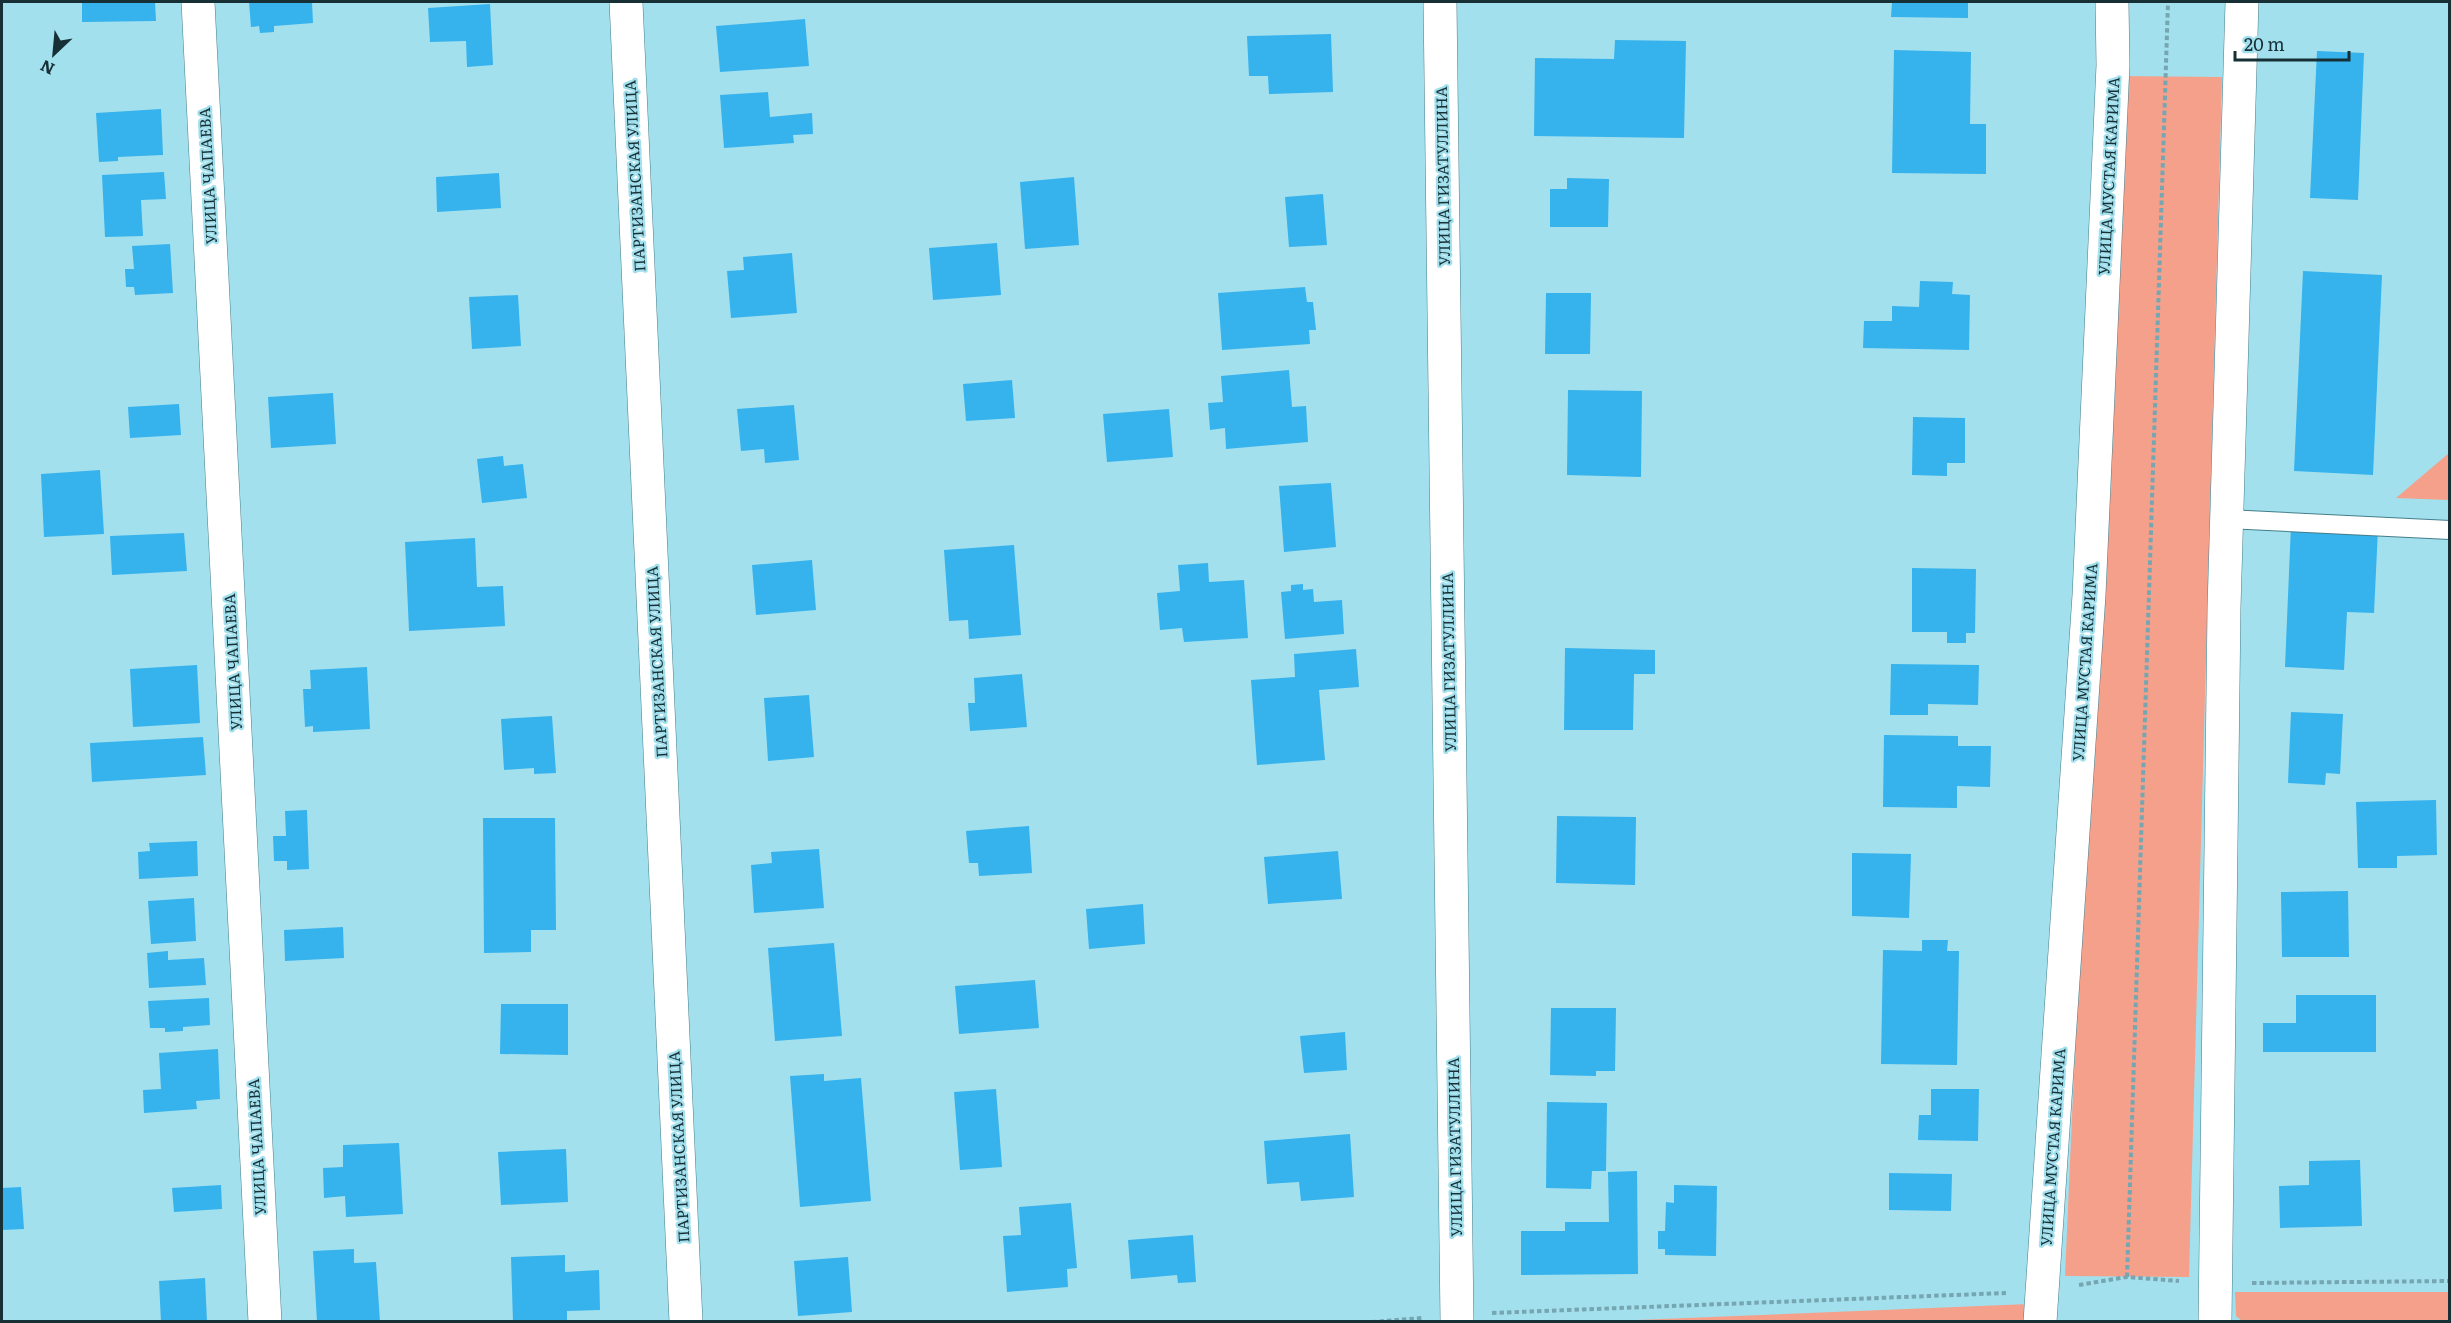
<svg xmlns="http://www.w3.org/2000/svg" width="2451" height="1323" font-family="Literata,serif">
	<rect width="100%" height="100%" fill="#a3e0ee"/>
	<!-- green -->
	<path fill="#f5a08b" d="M 2118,76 L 2222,77 L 2189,1277 L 2065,1276 Z
		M 2449,453 L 2449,500 L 2396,498 Z
		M 2235,1292 L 2449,1292 L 2449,1321 L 2242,1321 L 2236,1316 Z
		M 2029,1304 L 2028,1322 L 1612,1321 Z"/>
	<!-- building -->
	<path fill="#36b2ec" d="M 82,2 L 155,2 L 156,21 L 82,22 Z
		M 249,2 L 312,2 L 313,23 L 274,26 L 274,32 L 260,33 L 259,26 L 251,27 Z
		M 1892,2 L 1968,2 L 1968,18 L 1891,17 Z
		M 490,4 L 493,65 L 467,67 L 466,41 L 430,42 L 428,8 Z
		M 805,19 L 809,66 L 720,72 L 716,26 Z
		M 1331,34 L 1333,92 L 1269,94 L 1268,76 L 1249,76 L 1247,36 Z
		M 1615,40 L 1686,41 L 1684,138 L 1534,136 L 1535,58 L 1614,59 Z
		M 1894,50 L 1971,52 L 1970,124 L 1986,124 L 1986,174 L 1892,173 Z
		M 2317,51 L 2364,53 L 2358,200 L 2310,198 Z
		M 768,92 L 770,117 L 812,113 L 813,134 L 793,135 L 794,143 L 724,148 L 720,95 Z
		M 161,109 L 163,155 L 118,157 L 118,161 L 99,162 L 96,113 Z
		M 164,172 L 166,199 L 141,200 L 143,236 L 105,237 L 102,175 Z
		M 499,173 L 501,208 L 437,212 L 436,177 Z
		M 1074,177 L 1079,245 L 1025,249 L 1020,182 Z
		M 1567,178 L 1609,179 L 1608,227 L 1550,227 L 1550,189 L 1567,189 Z
		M 1323,194 L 1327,245 L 1289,247 L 1285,197 Z
		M 997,243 L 1001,295 L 933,300 L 929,248 Z
		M 170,244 L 173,293 L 135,295 L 134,287 L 126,287 L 125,269 L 134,269 L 132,246 Z
		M 792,253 L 797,313 L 731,318 L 727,271 L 744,270 L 743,257 Z
		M 2303,271 L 2382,275 L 2373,475 L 2294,471 Z
		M 1920,281 L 1953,282 L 1952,294 L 1970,295 L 1969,350 L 1863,348 L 1864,321 L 1892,321 L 1892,306 L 1919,307 Z
		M 1305,287 L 1307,302 L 1313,302 L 1316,330 L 1309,330 L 1310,344 L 1222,350 L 1218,293 Z
		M 1546,293 L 1591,293 L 1590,354 L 1545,354 Z
		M 518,295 L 521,346 L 472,349 L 469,297 Z
		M 1289,370 L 1292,407 L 1306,406 L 1308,442 L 1226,449 L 1225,428 L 1210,430 L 1208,403 L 1223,402 L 1221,376 Z
		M 1012,380 L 1015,418 L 966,421 L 963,384 Z
		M 1568,390 L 1642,391 L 1641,477 L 1567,475 Z
		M 333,393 L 336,444 L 271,448 L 268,397 Z
		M 179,404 L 181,435 L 130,438 L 128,407 Z
		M 794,405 L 799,460 L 765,463 L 764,449 L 741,451 L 737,409 Z
		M 1169,409 L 1173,457 L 1107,462 L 1103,414 Z
		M 1913,417 L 1965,418 L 1965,463 L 1947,463 L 1947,476 L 1912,475 Z
		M 503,456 L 504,466 L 523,464 L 527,498 L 482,503 L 477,459 Z
		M 100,470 L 104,534 L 44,537 L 41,474 Z
		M 1331,483 L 1336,547 L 1284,552 L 1279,486 Z
		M 2291,525 L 2378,529 L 2374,613 L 2347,612 L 2344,670 L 2285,667 Z
		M 184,533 L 187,571 L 112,575 L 110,536 Z
		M 475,538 L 477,587 L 503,586 L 505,626 L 409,631 L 405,542 Z
		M 1014,545 L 1021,635 L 969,639 L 968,620 L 949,621 L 944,550 Z
		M 812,560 L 816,610 L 756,615 L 752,565 Z
		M 1208,563 L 1209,582 L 1244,580 L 1248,638 L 1184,642 L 1182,628 L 1160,630 L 1157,593 L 1180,591 L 1178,565 Z
		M 1912,568 L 1976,569 L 1975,633 L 1966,633 L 1966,643 L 1947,643 L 1947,632 L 1912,632 Z
		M 1303,584 L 1303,590 L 1313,589 L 1314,602 L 1342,600 L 1344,634 L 1285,639 L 1281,592 L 1291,591 L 1291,585 Z
		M 1565,648 L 1655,650 L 1655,674 L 1634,674 L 1633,730 L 1564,730 Z
		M 1356,649 L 1359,687 L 1319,690 L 1325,760 L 1257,765 L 1251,680 L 1295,677 L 1294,654 Z
		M 1891,664 L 1979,665 L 1978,705 L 1928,704 L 1928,715 L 1890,715 Z
		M 197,665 L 200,723 L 133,727 L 130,669 Z
		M 367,667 L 370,729 L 313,732 L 313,726 L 305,727 L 303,689 L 311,689 L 310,670 Z
		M 1022,674 L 1027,727 L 970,731 L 968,703 L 975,703 L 974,678 Z
		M 809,695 L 814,757 L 768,761 L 764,698 Z
		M 2291,712 L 2343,714 L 2340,774 L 2326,773 L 2325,785 L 2288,783 Z
		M 552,716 L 556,773 L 534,774 L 534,768 L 504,770 L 501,719 Z
		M 1884,735 L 1958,736 L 1958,746 L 1991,746 L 1990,787 L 1957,786 L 1957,808 L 1883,807 Z
		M 203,737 L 206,775 L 92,782 L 90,743 Z
		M 2436,800 L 2437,855 L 2397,856 L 2397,868 L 2358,868 L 2356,802 Z
		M 307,810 L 309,869 L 287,870 L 287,861 L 274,861 L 273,836 L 286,836 L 285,811 Z
		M 1557,816 L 1636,817 L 1635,885 L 1556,883 Z
		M 483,818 L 555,818 L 556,930 L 531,930 L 531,952 L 484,953 Z
		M 1029,826 L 1032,873 L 979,876 L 978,863 L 969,863 L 966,831 Z
		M 197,841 L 198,876 L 139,879 L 138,852 L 150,851 L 149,843 Z
		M 819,849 L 824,908 L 754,913 L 751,865 L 772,863 L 771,852 Z
		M 1338,851 L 1342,899 L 1268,904 L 1264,857 Z
		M 1852,853 L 1911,854 L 1909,918 L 1852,916 Z
		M 2348,891 L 2349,957 L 2282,957 L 2281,892 Z
		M 194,898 L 196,941 L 151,944 L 148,901 Z
		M 1143,904 L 1145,944 L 1089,949 L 1086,909 Z
		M 343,927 L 344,958 L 285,961 L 284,930 Z
		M 1922,940 L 1948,940 L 1947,951 L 1959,951 L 1957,1065 L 1881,1064 L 1883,950 L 1922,951 Z
		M 834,943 L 842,1036 L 775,1041 L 768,948 Z
		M 168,951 L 168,960 L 204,958 L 206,985 L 149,988 L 147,953 Z
		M 1035,980 L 1039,1028 L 959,1034 L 955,986 Z
		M 2296,995 L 2376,995 L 2376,1052 L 2263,1052 L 2263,1023 L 2296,1023 Z
		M 209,998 L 210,1025 L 183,1027 L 183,1031 L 165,1032 L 165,1028 L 150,1028 L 148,1001 Z
		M 501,1004 L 568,1004 L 568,1055 L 500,1054 Z
		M 1551,1008 L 1616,1008 L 1615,1071 L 1596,1071 L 1596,1076 L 1550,1075 Z
		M 1345,1032 L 1347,1070 L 1304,1073 L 1300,1036 Z
		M 218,1049 L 220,1099 L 196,1101 L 197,1109 L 144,1113 L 143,1090 L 161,1089 L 159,1053 Z
		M 824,1074 L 824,1081 L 861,1078 L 871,1201 L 800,1207 L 790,1076 Z
		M 996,1089 L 1002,1167 L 960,1170 L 954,1092 Z
		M 1931,1089 L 1979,1089 L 1978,1141 L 1918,1140 L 1919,1115 L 1931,1115 Z
		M 1547,1102 L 1607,1103 L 1606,1171 L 1592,1171 L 1591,1189 L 1546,1188 Z
		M 1350,1134 L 1354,1197 L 1301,1201 L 1299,1182 L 1267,1184 L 1264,1141 Z
		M 399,1143 L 403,1214 L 346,1217 L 345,1196 L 324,1198 L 323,1168 L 343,1167 L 343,1145 Z
		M 566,1149 L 568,1202 L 501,1205 L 498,1152 Z
		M 2360,1160 L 2362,1226 L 2280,1228 L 2279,1186 L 2309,1185 L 2309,1161 Z
		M 1637,1171 L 1638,1274 L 1521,1275 L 1521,1231 L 1565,1231 L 1565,1222 L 1609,1222 L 1608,1172 Z
		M 1889,1173 L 1952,1174 L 1951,1211 L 1889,1210 Z
		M 221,1185 L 222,1209 L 174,1212 L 172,1188 Z
		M 1674,1185 L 1717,1186 L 1716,1256 L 1665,1255 L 1665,1249 L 1658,1249 L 1658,1231 L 1665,1231 L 1666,1202 L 1674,1203 Z
		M 21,1187 L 24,1229 L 2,1230 L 2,1188 Z
		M 1071,1203 L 1077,1268 L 1067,1269 L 1068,1287 L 1007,1292 L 1003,1236 L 1021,1235 L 1019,1207 Z
		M 1193,1235 L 1196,1282 L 1178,1283 L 1177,1275 L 1131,1279 L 1128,1240 Z
		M 354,1249 L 354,1263 L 376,1262 L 380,1322 L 317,1322 L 313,1251 Z
		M 565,1255 L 565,1272 L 599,1270 L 600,1310 L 567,1311 L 567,1322 L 513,1322 L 511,1257 Z
		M 848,1257 L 852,1312 L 798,1316 L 794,1261 Z
		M 205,1278 L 207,1322 L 161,1322 L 159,1281 Z"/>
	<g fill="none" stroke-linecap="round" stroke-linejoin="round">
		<!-- lane casing -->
		<g stroke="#437e8b" stroke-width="20">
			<path id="lane" d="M 2227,519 L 2450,530"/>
		</g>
		<!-- street casing -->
		<g stroke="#437e8b" stroke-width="34">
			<path id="street" d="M 198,2 L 265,1322
				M 626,2 L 686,1322
				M 1440,2 L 1457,1322
				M 2040,1322 L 2089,595 L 2113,65 L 2112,2
				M 2215,1322 L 2224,608 L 2242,2"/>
		</g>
		<!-- path -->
		<path stroke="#75a6b1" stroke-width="4" stroke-dasharray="4.5 3" stroke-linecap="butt" d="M 2127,1277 L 2168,2
			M 2252,1283 L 2450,1281
			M 2079,1285 L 2127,1277 L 2179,1281
			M 1492,1313 L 2006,1293
			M 1372,1322 L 1422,1318"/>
		<!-- lane -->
		<use href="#lane" stroke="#fff" stroke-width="18"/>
		<!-- street -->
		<use href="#street" stroke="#fff" stroke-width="33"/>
	</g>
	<g text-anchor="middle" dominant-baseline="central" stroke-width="4.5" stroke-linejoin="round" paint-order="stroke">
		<!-- street labels -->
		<g font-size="15" fill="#173035" stroke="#a3e0ee">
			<text transform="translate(207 176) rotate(-93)">УЛИЦА ЧАПАЕВА</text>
			<text transform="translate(634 176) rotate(-93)">ПАРТИЗАНСКАЯ УЛИЦА</text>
			<text transform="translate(1442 176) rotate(-91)">УЛИЦА ГИЗАТУЛЛИНА</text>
			<text transform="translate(2108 176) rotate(-87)">УЛИЦА МУСТАЯ КАРИМА</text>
			<text transform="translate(232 662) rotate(-93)">УЛИЦА ЧАПАЕВА</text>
			<text transform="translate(656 662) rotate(-93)">ПАРТИЗАНСКАЯ УЛИЦА</text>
			<text transform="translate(1448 662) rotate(-91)">УЛИЦА ГИЗАТУЛЛИНА</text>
			<text transform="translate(2084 662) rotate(-86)">УЛИЦА МУСТАЯ КАРИМА</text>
			<text transform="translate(256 1147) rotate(-93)">УЛИЦА ЧАПАЕВА</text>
			<text transform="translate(678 1147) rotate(-93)">ПАРТИЗАНСКАЯ УЛИЦА</text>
			<text transform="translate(1454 1147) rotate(-91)">УЛИЦА ГИЗАТУЛЛИНА</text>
			<text transform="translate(2052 1147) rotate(-86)">УЛИЦА МУСТАЯ КАРИМА</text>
		</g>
	</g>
	<!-- border -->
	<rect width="2451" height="1323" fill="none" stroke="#173035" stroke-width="6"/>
	<!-- north arrow -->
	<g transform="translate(54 54) rotate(206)" stroke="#a3e0ee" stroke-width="4.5" paint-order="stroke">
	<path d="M0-4.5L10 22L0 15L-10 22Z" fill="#173035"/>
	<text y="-9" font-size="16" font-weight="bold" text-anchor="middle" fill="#173035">N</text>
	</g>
	<!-- scale -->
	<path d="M2235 51v9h114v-9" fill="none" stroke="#173035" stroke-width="3"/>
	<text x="2244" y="51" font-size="18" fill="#173035" stroke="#a3e0ee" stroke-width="4.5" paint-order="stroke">20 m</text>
</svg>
